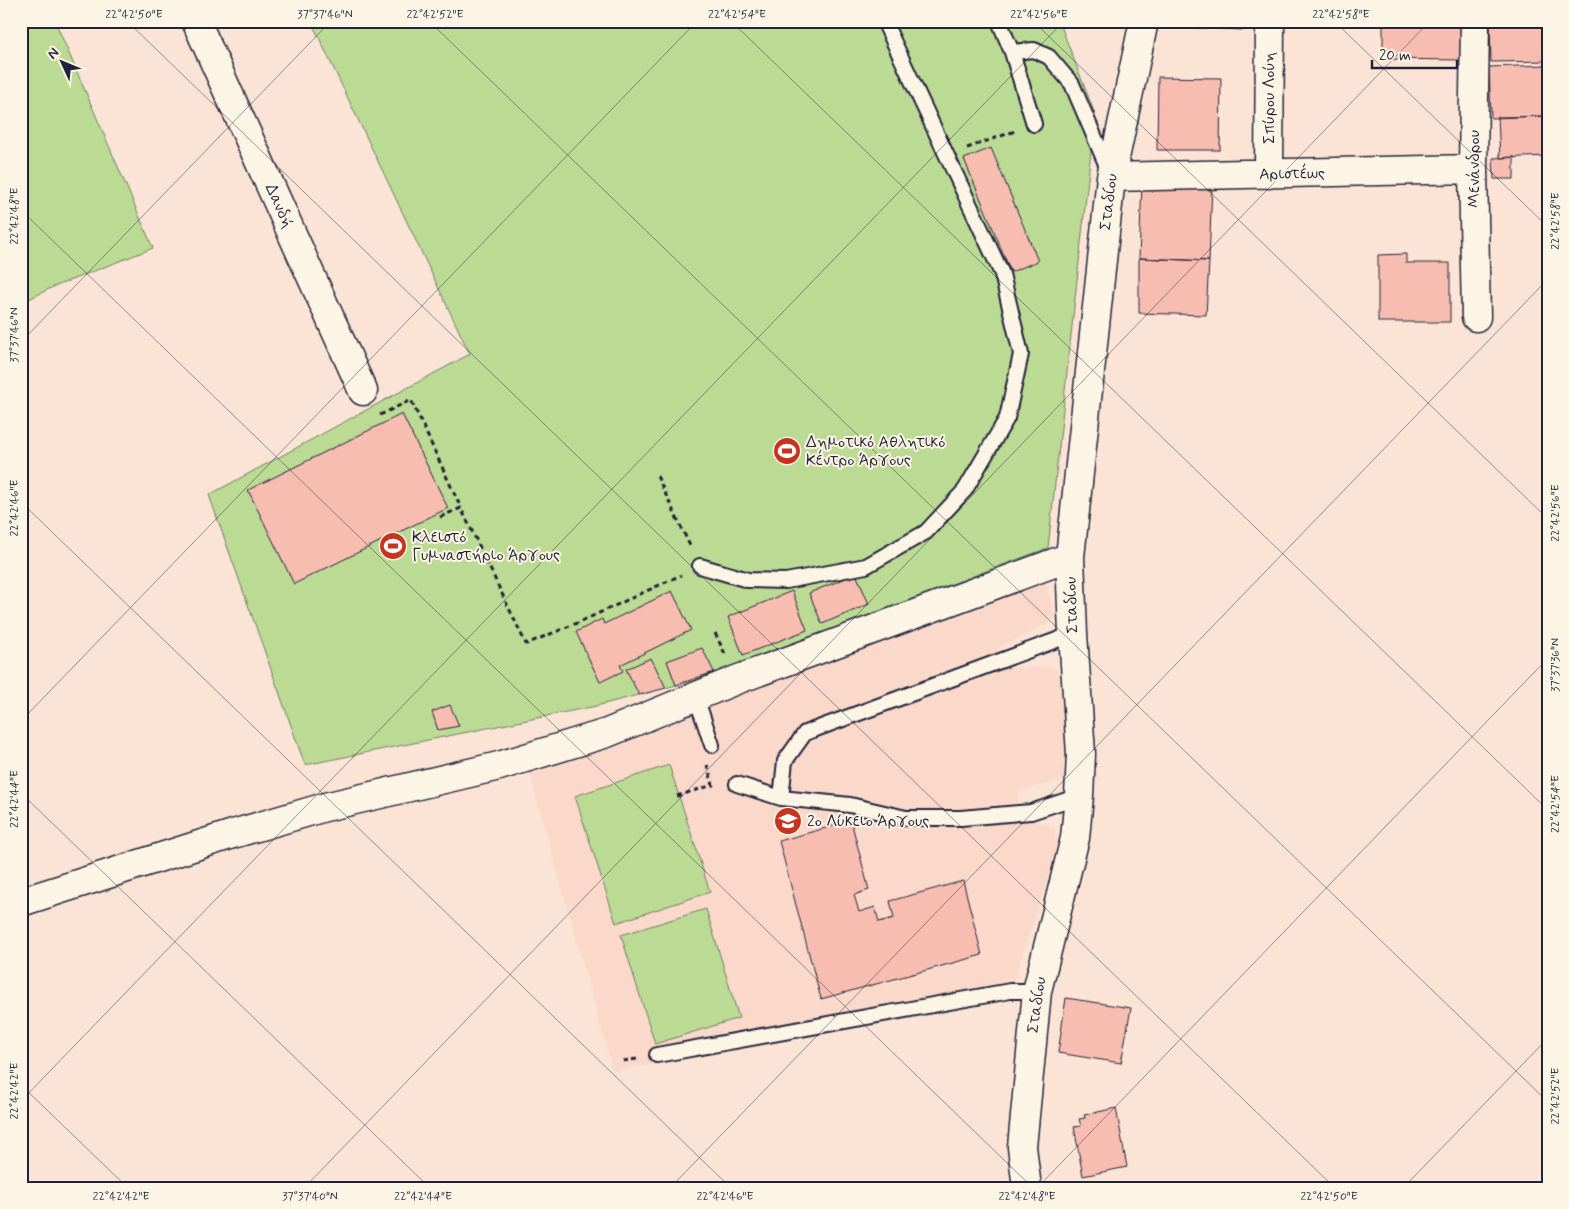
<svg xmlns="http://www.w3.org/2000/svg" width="1569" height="1209" font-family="Mynerve,sans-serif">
	<rect width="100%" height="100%" fill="#fbe4d5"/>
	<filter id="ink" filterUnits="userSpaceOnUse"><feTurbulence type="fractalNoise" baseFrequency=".02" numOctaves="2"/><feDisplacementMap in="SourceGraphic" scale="10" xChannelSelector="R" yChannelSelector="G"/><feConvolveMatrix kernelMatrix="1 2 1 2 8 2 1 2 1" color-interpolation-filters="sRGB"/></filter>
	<g filter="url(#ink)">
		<!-- built -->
		<path fill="#fad8ca" d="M 1044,576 L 1055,618 L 1045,625 L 997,649 L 1006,668 L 1051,667 L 1061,671 L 1068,769 L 1064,779 L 1018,792 L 1019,818 L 1045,824 L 1055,829 L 1057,852 L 1012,984 L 1005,1000 L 613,1071 L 528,767 Z"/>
		<!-- green -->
		<path fill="#bbda93" stroke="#6e7e67" d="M 21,21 L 55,21 L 153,248 L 53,287 L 21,303 Z
			M 311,21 L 1059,21 L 1095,114 L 1048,548 L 692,681 L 596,706 L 305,765 L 209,495 L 470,354 Z
			M 669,765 L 710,892 L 616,923 L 575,796 Z
			M 706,909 L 739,1018 L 655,1044 L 621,935 Z"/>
		<!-- building -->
		<path fill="#f8bdb1" stroke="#22223b" d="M 1184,21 L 1244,21 L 1244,30 L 1184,27 Z
			M 1383,21 L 1462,21 L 1461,60 L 1383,59 Z
			M 1490,21 L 1548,21 L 1548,61 L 1491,62 Z
			M 1548,65 L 1548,116 L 1491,118 L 1489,67 Z
			M 1158,77 L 1221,78 L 1220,150 L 1157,150 Z
			M 1548,116 L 1548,156 L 1500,158 L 1498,117 Z
			M 991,148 L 1038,261 L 1011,272 L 964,159 Z
			M 1514,157 L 1514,179 L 1494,179 L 1493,158 Z
			M 1142,183 L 1212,185 L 1209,261 L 1139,258 Z
			M 1406,254 L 1406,263 L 1450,263 L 1450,322 L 1378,322 L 1378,255 Z
			M 1139,258 L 1209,261 L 1206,315 L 1139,313 Z
			M 402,414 L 448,508 L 294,584 L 248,490 Z
			M 856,574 L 869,604 L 822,624 L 809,593 Z
			M 672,591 L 691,630 L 620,665 L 623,671 L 600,682 L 576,632 L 602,619 L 604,624 Z
			M 792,591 L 807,630 L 743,655 L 728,617 Z
			M 702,648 L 714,672 L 676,685 L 667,661 Z
			M 651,658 L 666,688 L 639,695 L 626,669 Z
			M 450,705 L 459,726 L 438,730 L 432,712 Z
			M 851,821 L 869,890 L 854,895 L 859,912 L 875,907 L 879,922 L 894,918 L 890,901 L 963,881 L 982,955 L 821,999 L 779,841 Z
			M 1066,998 L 1131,1008 L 1121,1063 L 1058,1053 Z
			M 1116,1108 L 1127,1167 L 1083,1176 L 1074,1127 L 1081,1126 L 1079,1119 L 1085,1118 L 1084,1115 Z"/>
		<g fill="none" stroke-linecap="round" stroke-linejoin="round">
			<!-- lane casing -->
			<g stroke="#22223b" stroke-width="18">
				<path id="lane" d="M 999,21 L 1012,52 L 1034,124
					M 1012,52 L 1034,50 L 1049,57 L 1072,84 L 1109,171
					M 700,566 L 748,580 L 786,581 L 866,566 L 926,532 L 965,490 L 1007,418 L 1021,354 L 1002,274 L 884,21
					M 696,697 L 712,745
					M 737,784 L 781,798 L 850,805 L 906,818 L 961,818 L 1031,812 L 1079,796
					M 781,798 L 785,761 L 805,733 L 1073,634
					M 657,1055 L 1010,991 L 1037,991"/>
			</g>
			<!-- street casing -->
			<g stroke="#22223b" stroke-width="31">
				<path id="street" d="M 196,21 L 363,391
					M 1475,21 L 1473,169 L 1476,317
					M 1269,174 L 1270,21
					M 1111,177 L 1473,169
					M 21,902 L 233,834 L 325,807 L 499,766 L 607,733 L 736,680 L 1070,557
					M 1027,1188 L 1022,1147 L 1037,991 L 1075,838 L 1079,796 L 1081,754 L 1073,634 L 1070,557 L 1111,177 L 1144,21"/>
			</g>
			<!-- path -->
			<path stroke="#22223b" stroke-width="3" stroke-dasharray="5 4" stroke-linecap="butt" d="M 967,148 L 1015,131
				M 380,415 L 411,400 L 461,508
				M 657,476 L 691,548
				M 440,517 L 461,508 L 526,644 L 582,621 L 681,575
				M 715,633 L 725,654
				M 677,796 L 713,785 L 707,765
				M 623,1061 L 637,1059"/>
			<!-- lane -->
			<use href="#lane" stroke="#fcf5e5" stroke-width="14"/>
			<!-- street -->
			<use href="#street" stroke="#fcf5e5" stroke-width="28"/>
		</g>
	</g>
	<!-- ticks -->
	<path fill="none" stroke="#22223b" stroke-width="1" stroke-opacity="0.45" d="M 127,21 L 1335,1188M 429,21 L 1548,1102M 731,21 L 1548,810M 1033,21 L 1548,519M 1334,21 L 1548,227M 21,210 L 1033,1188M 21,342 L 331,21M 21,502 L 731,1188M 21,721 L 697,21M 21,793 L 430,1188M 21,1085 L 128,1188M 21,1101 L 1064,21M 304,1188 L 1430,21M 670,1188 L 1548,279M 1037,1188 L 1548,658M 1403,1188 L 1548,1038"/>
	<!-- icons -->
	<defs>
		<g id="stadium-disc" transform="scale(1.4375)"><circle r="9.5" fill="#c8321e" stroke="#fcf5e5"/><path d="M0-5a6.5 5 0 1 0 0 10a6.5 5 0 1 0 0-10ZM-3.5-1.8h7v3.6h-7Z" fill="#fff"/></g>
		<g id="school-disc" transform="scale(1.4375)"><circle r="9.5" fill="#c8321e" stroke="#fcf5e5"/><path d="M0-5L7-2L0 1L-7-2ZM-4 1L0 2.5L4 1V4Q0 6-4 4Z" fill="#fff"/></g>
	</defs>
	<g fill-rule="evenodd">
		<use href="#stadium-disc" x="787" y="451"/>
		<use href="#stadium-disc" x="393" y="546"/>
		<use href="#school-disc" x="788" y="821"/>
	</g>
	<g text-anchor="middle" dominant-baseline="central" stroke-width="4" stroke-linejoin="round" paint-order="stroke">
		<!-- street labels -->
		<g font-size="16" fill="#22223b" stroke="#fcf5e5">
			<text transform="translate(1269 98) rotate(-90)">Σπύρου Λούη</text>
			<text transform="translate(1474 169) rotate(-90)">Μενάνδρου</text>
			<text transform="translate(1292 174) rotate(-1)">Αριστέως</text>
			<text transform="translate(1109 202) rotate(-83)">Σταδίου</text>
			<text transform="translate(279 206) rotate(66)">Δανδή</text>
			<text transform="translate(1072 605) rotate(-92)">Σταδίου</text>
			<text transform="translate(1037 1005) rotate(-82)">Σταδίου</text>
		</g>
		<!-- poi labels -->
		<g font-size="16" fill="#22223b" stroke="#fcf5e5" text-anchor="start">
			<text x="806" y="442">Δημοτικό Αθλητικό<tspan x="806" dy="18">Κέντρο Άργους</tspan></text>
			<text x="412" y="537">Κλειστό<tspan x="412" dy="18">Γυμναστήριο Άργους</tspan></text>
			<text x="807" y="821">2ο Λύκειο Άργους</text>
		</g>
	</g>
	<!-- margin -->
	<rect width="1569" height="1209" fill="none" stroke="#fcf5e5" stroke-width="55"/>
	<!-- north arrow -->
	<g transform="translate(62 62) rotate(314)" stroke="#fcf5e5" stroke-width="4" paint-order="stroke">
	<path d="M0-4L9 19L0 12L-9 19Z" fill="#22223b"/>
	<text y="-8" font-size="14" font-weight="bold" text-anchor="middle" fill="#22223b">N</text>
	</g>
	<!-- scale -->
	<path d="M1372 60v8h85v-8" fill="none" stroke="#22223b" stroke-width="2.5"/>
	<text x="1379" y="60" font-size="15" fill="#22223b" stroke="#fcf5e5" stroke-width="4" paint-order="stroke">20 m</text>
	<rect x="28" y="28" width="1514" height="1154" fill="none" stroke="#22223b" stroke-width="2"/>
	<g font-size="12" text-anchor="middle" fill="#22223b">
		<text x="134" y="18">22°42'50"E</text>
		<text x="325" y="18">37°37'46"N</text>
		<text x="435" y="18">22°42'52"E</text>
		<text x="737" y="18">22°42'54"E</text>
		<text x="1039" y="18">22°42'56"E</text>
		<text x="1341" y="18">22°42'58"E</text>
		<text transform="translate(14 216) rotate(-90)" y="4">22°42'48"E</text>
		<text transform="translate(1555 221) rotate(-90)" y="4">22°42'58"E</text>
		<text transform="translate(14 335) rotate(-90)" y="4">37°37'46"N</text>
		<text transform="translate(14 508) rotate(-90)" y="4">22°42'46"E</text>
		<text transform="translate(1555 513) rotate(-90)" y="4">22°42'56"E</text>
		<text transform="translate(1555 665) rotate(-90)" y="4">37°37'36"N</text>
		<text transform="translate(14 799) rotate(-90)" y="4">22°42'44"E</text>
		<text transform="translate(1555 804) rotate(-90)" y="4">22°42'54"E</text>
		<text transform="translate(14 1091) rotate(-90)" y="4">22°42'42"E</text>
		<text transform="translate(1555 1096) rotate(-90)" y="4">22°42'52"E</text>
		<text x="121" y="1200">22°42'42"E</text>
		<text x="310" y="1200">37°37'40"N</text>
		<text x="423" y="1200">22°42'44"E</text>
		<text x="725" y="1200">22°42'46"E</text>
		<text x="1027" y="1200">22°42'48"E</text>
		<text x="1329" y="1200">22°42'50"E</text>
	</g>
</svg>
